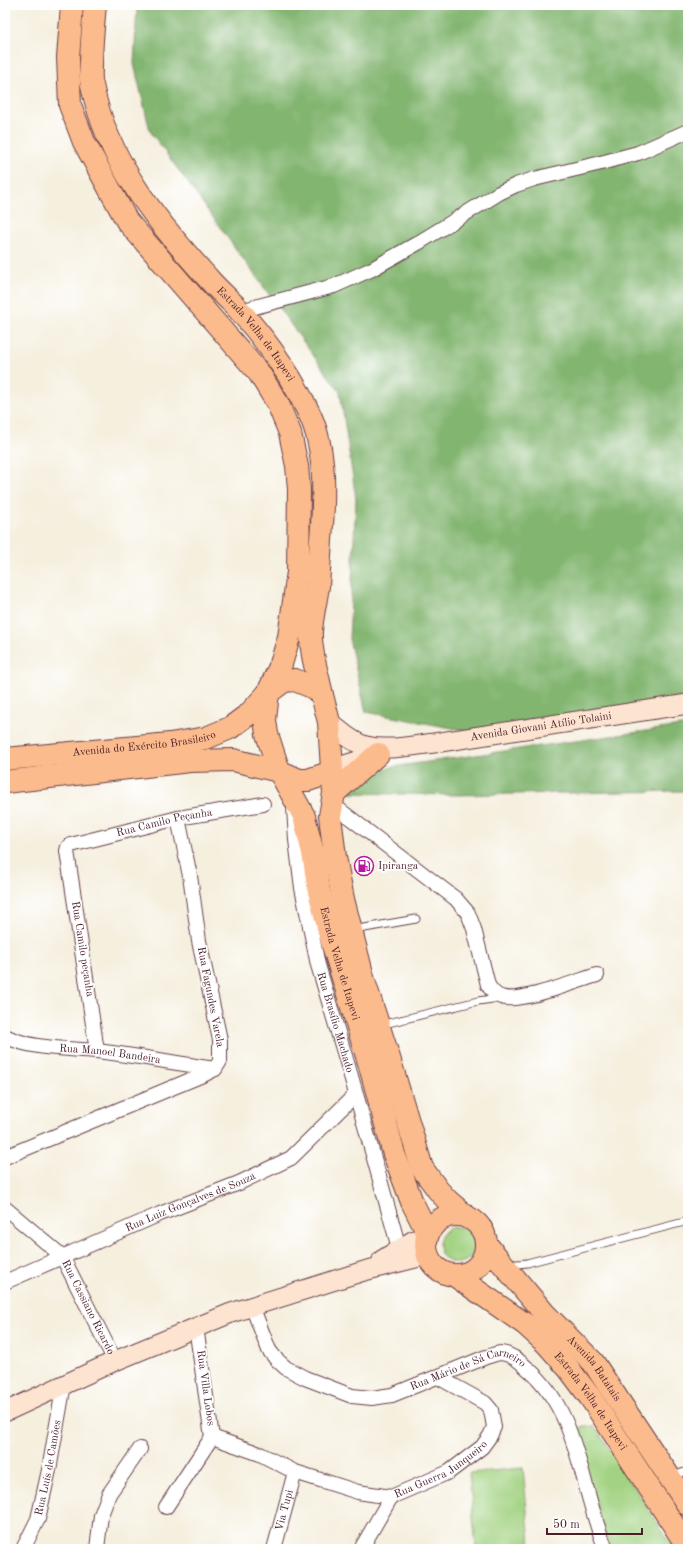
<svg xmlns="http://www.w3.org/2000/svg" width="693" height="1554" font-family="'Old Standard TT',serif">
	<rect width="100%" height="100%" fill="#fff"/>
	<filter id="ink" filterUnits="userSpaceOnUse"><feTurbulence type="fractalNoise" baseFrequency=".025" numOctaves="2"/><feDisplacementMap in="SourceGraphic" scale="8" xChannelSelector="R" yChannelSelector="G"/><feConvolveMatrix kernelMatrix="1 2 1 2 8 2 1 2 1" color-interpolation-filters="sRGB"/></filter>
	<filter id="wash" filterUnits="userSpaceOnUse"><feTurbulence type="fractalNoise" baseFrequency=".012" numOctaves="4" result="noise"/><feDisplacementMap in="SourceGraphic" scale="16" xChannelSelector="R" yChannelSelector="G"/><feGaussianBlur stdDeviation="0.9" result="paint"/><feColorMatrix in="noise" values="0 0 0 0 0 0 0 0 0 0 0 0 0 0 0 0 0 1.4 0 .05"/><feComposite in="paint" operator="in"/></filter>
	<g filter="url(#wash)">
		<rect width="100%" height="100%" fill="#f5efde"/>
		<!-- green -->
		<path fill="#a3d382" stroke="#767956" d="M439 1245a18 18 0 1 1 36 0a18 18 0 1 1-36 0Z
			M 583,1426 L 589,1426 L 596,1428 L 674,1549 L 610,1549 L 574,1435 L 576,1430 Z
			M 523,1468 L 530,1544 L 476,1549 L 469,1473 Z"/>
		<!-- forest -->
		<path fill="#82b570" stroke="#666a4e" d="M 137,5 L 688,5 L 688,697 L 468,731 L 366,712 L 349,639 L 356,499 L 340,392 L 150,131 L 134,64 Z
			M 688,725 L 688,795 L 685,791 L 454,795 L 348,793 L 373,771 L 392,767 Z"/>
	</g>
	<g filter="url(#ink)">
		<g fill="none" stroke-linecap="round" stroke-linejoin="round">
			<!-- lane casing -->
			<g stroke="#643e46" stroke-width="9">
				<path id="lane" d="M 353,930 L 416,919
					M 380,1025 L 478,1001 L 500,998
					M 508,1265 L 527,1263 L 688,1221
					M 671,1476 L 688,1471"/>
			</g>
			<!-- street casing -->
			<g stroke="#643e46" stroke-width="16">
				<g id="street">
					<path d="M 240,311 L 334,286 L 372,269 L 418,243 L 499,193 L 516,185 L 534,179 L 597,164 L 638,153 L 688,131"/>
					<path d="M 332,804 L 456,899 L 468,913 L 474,929 L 488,985 C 491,990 495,995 501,997 C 519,1004 577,981 597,975"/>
					<path id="s1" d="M 294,807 L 296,840 L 302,888 L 318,965 L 351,1076 L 399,1248"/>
					<path id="s2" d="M 5,1036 C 33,1050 67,1048 97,1051 C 137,1056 176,1063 215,1069"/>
					<path id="s3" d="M 97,1051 L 67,851 L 68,847 L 71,845 L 178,818 L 263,804"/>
					<path d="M 5,1157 L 205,1074 L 215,1069 L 220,1061 L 220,1040 L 199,941 L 190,876 L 178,818"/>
					<path id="s4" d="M 5,1208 L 62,1256 L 115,1361"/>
					<path id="s5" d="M 5,1282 L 160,1214 L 239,1183 L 291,1158 L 356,1094"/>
					<path id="s6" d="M 252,1306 L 269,1350 L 276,1359 L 286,1368 L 305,1378 L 352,1396 L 372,1398 L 392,1395 L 486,1357 C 491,1356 496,1353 501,1353 C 511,1354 520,1361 527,1368 C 580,1412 580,1489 606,1549"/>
					<path id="s7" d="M 212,1437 L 260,1454 L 295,1472 L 314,1478 L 358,1492 L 391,1497 L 449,1472 L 482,1447 L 490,1436 L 494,1427 L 491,1410 L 485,1403 L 438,1377"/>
					<path d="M 166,1507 L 212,1437 L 196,1327"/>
					<path id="s8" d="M 23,1549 L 38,1519 L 49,1470 L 64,1384"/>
					<path d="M 97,1549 L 101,1515 L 109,1494 L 140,1449"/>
					<path id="s9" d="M 274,1549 L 295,1472"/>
					<path d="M 361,1549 L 391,1497"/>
				</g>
			</g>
			<!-- secondary casing -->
			<g stroke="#643e46" stroke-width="21">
				<g id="secondary">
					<path id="s10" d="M 329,722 C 340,730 352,743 366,746 C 388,751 412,746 434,743 L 688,704"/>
					<path d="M 332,769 L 373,756"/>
					<path d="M 382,1260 L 414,1240 L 426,1238"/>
					<path d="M 5,1412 L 115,1361 L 231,1313 L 364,1271 L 427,1255"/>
				</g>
			</g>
			<!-- primary casing -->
			<g stroke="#643e46" stroke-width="24">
				<g id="primary">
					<path id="s11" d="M 95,5 C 93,26 91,46 91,66 C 91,72 90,79 92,85 C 107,161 157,222 207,277 C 217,289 229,299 239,310 C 266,340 293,378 310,415 C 327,452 324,500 321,540 C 320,555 319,570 318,586 C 316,601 312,616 311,631 C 310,653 318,675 322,695"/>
					<path id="s12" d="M 5,759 L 170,744 L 206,738 L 230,728 L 249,714 L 268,693 L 281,664 L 289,637 L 298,572 L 299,489 L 297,466 L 290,433 L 278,404 L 259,373 L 127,221 L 84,142 L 70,105 L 68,58 L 72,5"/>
					<path d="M 332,769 L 334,793 L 330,816 L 335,857 L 343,899 L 364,981 L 389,1058 L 422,1168 L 438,1190 L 448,1201 L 468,1218"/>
					<path id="s13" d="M 5,782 L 190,761 L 233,760 L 279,771 L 299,780 L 308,780 L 326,774 L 332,769 L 329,722 L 322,695 L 312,687 L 295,680 L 284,681 L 268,693 L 265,720 L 267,734 L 279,771 L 304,816 L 313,853 L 319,891 L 332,942 L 370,1066 L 394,1154 L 412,1202 L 428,1234"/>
					<path d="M 334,793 L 378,754"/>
					<circle cx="456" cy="1245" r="30"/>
					<path id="s14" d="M 486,1244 L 545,1314 L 593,1362 L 688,1505"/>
					<path id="s15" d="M 454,1275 L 525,1324 L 546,1343 L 569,1369 L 590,1397 L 688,1547"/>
				</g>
			</g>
			<!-- lane -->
			<use href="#lane" stroke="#fff" stroke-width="7"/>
			<!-- street -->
			<use href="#street" stroke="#fff" stroke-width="14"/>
			<!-- secondary -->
			<use href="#secondary" stroke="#fde4d1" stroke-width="19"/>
			<!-- primary -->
			<use href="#primary" stroke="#fbbb8d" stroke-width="22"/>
		</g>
	</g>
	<!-- icons -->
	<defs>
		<g id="fuel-ring" transform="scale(1)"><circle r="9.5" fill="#fff" stroke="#b5179e" stroke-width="1.5"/><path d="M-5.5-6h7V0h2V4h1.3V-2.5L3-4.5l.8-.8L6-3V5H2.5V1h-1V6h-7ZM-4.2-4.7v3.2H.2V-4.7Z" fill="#b5179e"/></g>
	</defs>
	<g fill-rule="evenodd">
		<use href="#fuel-ring" x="364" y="866"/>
	</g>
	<g text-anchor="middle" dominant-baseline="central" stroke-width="3.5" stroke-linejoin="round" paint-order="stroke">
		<!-- street labels -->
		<g font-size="11" fill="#4a1f2b" stroke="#fff">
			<text stroke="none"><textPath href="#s11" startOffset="382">Estrada Velha de Itapevi</textPath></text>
			<text stroke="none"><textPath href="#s10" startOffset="221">Avenida Giovani Atílio Tolaini</textPath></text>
			<text stroke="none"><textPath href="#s12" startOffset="140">Avenida do Exército Brasileiro</textPath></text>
			<text stroke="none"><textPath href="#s3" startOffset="306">Rua Camilo Peçanha</textPath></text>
			<text transform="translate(82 949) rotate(81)">Rua Camilo peçanha</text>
			<text stroke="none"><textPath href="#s13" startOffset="755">Estrada Velha de Itapevi</textPath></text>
			<text transform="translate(210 997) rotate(79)">Rua Fagundes Varela</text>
			<text stroke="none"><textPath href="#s1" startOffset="220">Rua Brasílio Machado</textPath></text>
			<text stroke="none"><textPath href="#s2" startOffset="107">Rua Manoel Bandeira</textPath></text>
			<text stroke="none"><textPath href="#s5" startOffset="202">Rua Luiz Gonçalves de Souza</textPath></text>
			<text stroke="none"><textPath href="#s4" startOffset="132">Rua Cassiano Ricardo</textPath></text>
			<text stroke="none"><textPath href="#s14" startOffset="165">Avenida Batatais</textPath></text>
			<text stroke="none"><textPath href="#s6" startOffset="266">Rua Mário de Sá Carneiro</textPath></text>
			<text transform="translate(205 1388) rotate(82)">Rua Villa Lobos</text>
			<text stroke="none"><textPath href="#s15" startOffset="188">Estrada Velha de Itapevi</textPath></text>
			<text stroke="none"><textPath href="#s8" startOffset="86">Rua Luís de Camões</textPath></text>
			<text stroke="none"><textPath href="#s7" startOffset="247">Rua Guerra Junqueiro</textPath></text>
			<text stroke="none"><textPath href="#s9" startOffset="40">Via Tupi</textPath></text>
		</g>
		<!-- poi labels -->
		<g font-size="11" fill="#4a1f2b" stroke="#fff" text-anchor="start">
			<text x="378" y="866">Ipiranga</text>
		</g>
	</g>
	<!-- margin -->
	<rect width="693" height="1554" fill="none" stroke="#fff" stroke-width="20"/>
	<!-- scale -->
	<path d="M547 1528v6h95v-6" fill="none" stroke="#4a1f2b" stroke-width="2"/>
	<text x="553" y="1528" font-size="12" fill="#4a1f2b" stroke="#ffffff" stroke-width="3" paint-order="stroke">50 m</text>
</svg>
